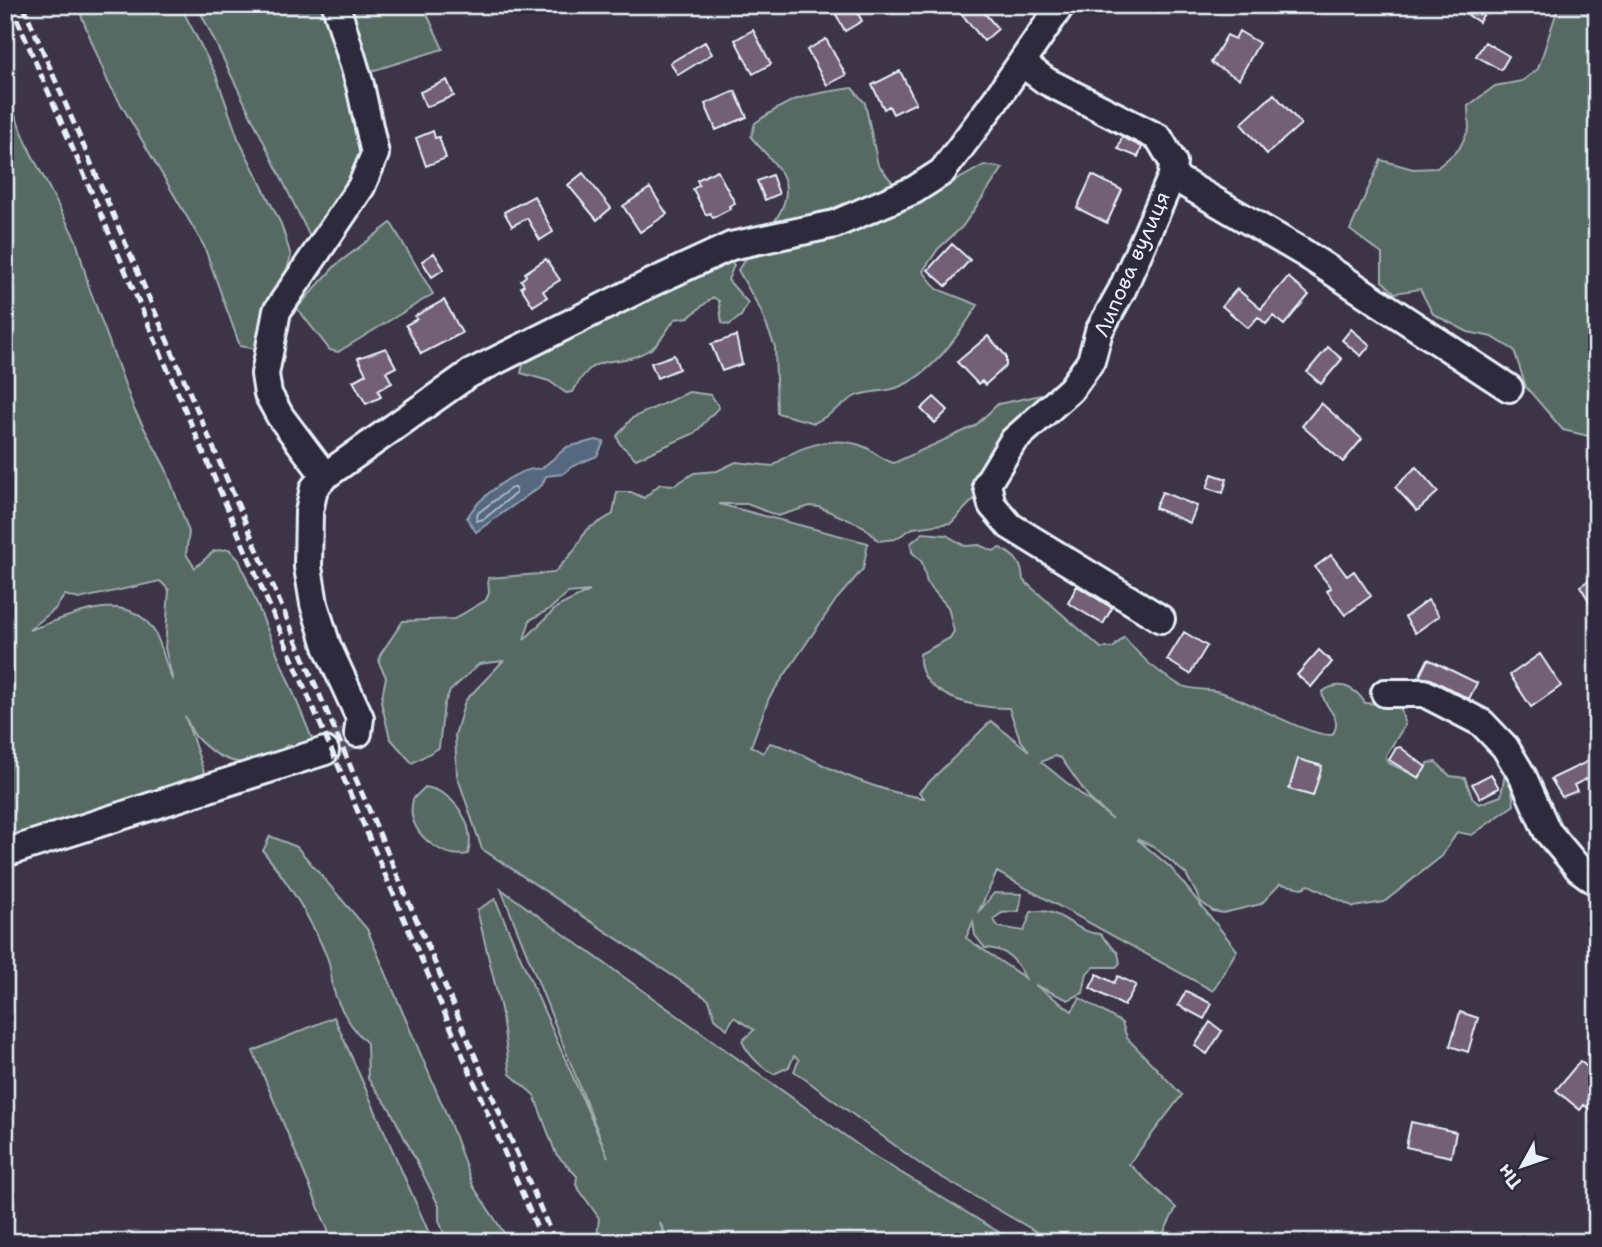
<svg xmlns="http://www.w3.org/2000/svg" width="1602" height="1247" font-family="'Shantell Sans',sans-serif">
	<rect width="100%" height="100%" fill="#3d3448"/>
	<filter id="ink" filterUnits="userSpaceOnUse"><feTurbulence type="fractalNoise" baseFrequency=".0143" numOctaves="2"/><feDisplacementMap in="SourceGraphic" scale="14" xChannelSelector="R" yChannelSelector="G"/><feConvolveMatrix kernelMatrix="1 2 1 2 8 2 1 2 1" color-interpolation-filters="sRGB"/></filter>
	<g filter="url(#ink)">
		<!-- green -->
		<path fill="#566963" stroke="#9fadae" stroke-width="2" fill-rule="evenodd" d="M 77,5 L 180,5 L 216,75 L 238,138 L 281,224 L 291,256 L 263,350 L 240,346 L 204,246 L 108,82 Z
			M 197,5 L 423,5 L 443,49 L 349,78 L 368,150 L 312,241 Z
			M 1559,5 L 1597,5 L 1597,438 L 1563,430 L 1526,387 L 1514,350 L 1492,337 L 1468,332 L 1433,314 L 1420,289 L 1395,293 L 1382,281 L 1382,254 L 1350,230 L 1381,160 L 1413,169 L 1437,168 L 1459,149 L 1469,129 L 1468,106 L 1495,86 L 1522,81 L 1538,69 Z
			M 852,88 L 865,103 L 878,165 L 895,185 L 932,194 L 984,165 L 1003,168 L 962,227 L 938,249 L 923,271 L 937,289 L 978,305 C 958,336 932,375 896,388 C 883,393 866,390 854,397 C 840,405 830,416 814,423 L 777,413 L 775,347 L 760,309 L 738,270 C 754,243 803,205 780,171 C 772,159 760,148 751,137 L 755,123 C 795,95 805,95 852,88 Z
			M 5,91 L 31,153 L 76,240 L 89,287 L 134,409 L 166,469 L 189,532 L 186,554 L 195,568 L 214,551 L 229,549 L 239,560 L 315,746 L 300,752 L 287,745 C 259,775 221,765 195,736 C 191,731 188,722 185,716 L 206,778 L 5,841 ZM 160,581 L 169,590 L 165,648 L 173,681 C 165,667 163,645 154,631 C 126,586 68,618 29,630 L 55,609 L 65,595 L 79,599 Z
			M 391,223 L 433,294 L 338,352 L 330,350 L 297,308 L 336,265 Z
			M 728,261 L 734,265 L 728,280 L 748,303 L 741,316 L 729,325 L 722,323 L 719,301 L 713,297 L 689,317 L 675,319 C 668,328 660,343 651,349 C 613,372 597,345 573,392 L 566,393 L 549,381 L 521,373 L 524,361 L 549,344 L 579,335 L 615,308 Z
			M 689,392 L 711,395 L 719,407 L 695,433 L 636,459 L 620,444 L 617,436 L 632,418 Z
			M 1046,394 L 1010,429 L 979,484 L 976,497 L 951,523 L 913,528 L 895,539 L 879,541 L 863,526 L 819,507 L 810,506 L 778,516 L 747,504 L 719,504 L 868,543 L 863,569 L 836,600 L 769,698 L 751,746 L 763,753 L 770,743 C 793,748 814,761 836,771 C 863,783 894,794 924,798 L 919,792 L 991,721 L 1029,751 L 1020,739 L 1009,708 C 978,709 916,697 920,654 L 950,638 L 954,631 L 948,607 L 927,583 L 922,562 L 912,552 L 911,543 L 923,533 L 946,535 L 965,546 L 979,545 L 993,551 L 1000,548 C 1015,556 1022,562 1023,580 L 1101,648 L 1113,648 L 1124,637 C 1139,656 1157,672 1178,684 C 1189,691 1207,688 1220,692 C 1250,701 1307,736 1332,735 C 1345,717 1323,709 1322,692 C 1339,679 1356,688 1365,703 L 1400,705 L 1405,725 L 1386,755 L 1387,762 L 1419,778 L 1428,763 L 1436,762 L 1450,776 L 1465,778 L 1473,799 L 1479,804 L 1501,796 L 1505,773 L 1511,784 L 1514,805 L 1472,835 L 1457,832 L 1442,856 L 1384,902 L 1354,907 L 1309,885 L 1302,888 L 1280,884 L 1261,904 L 1223,913 L 1213,911 L 1201,902 L 1186,874 L 1153,846 L 1137,839 L 1171,868 L 1237,950 L 1213,991 L 997,872 L 978,913 L 994,893 L 1022,894 L 1019,911 L 1002,913 L 993,919 L 999,927 L 1024,931 L 1031,912 C 1059,905 1074,933 1100,934 L 1118,953 L 1120,963 L 1116,967 L 1094,967 L 1087,973 L 1083,993 L 1068,1000 L 1035,985 L 1072,1011 L 1080,998 L 1122,1023 L 1127,1038 L 1182,1095 L 1129,1164 L 1176,1208 L 1159,1242 L 1054,1242 L 924,1167 L 794,1071 L 799,1060 L 794,1056 L 789,1067 L 774,1074 C 761,1068 748,1054 742,1041 L 754,1030 L 734,1017 L 727,1029 L 715,1018 L 709,1000 L 482,849 L 457,775 L 455,735 L 465,701 L 503,661 L 479,664 L 450,691 L 444,704 L 439,748 L 412,763 L 390,738 L 381,702 L 386,677 L 379,663 L 380,655 L 403,621 L 454,619 L 486,600 L 489,593 L 488,578 L 554,573 L 574,551 L 586,530 L 613,514 L 617,492 L 631,492 L 644,498 L 660,484 L 675,485 L 694,473 L 717,471 L 736,462 L 773,466 C 797,446 834,434 865,447 C 875,452 882,460 894,463 L 975,426 L 998,404 ZM 590,591 L 557,607 L 524,640 L 530,620 L 550,609 L 568,593 ZM 1054,756 L 1061,758 L 1090,799 L 1112,819 L 1041,762 ZM 973,922 L 975,935 L 985,948 C 1007,949 1016,959 1025,978 L 966,938 Z
			M 425,787 C 455,792 476,825 468,854 C 445,859 417,839 412,816 C 411,811 412,804 413,799 Z
			M 270,836 L 297,847 L 367,929 L 448,1118 L 473,1186 L 510,1242 L 447,1242 L 439,1220 L 439,1206 L 390,1109 L 368,1079 L 367,1043 C 353,1030 338,1007 333,988 C 331,978 331,967 327,957 C 311,919 289,883 263,851 Z
			M 501,889 L 872,1155 L 1015,1242 L 670,1242 L 660,1223 L 666,1242 L 604,1242 L 597,1237 L 599,1218 L 576,1185 L 577,1176 L 556,1154 L 534,1095 L 510,1074 L 501,1009 L 477,910 L 495,899 L 608,1157 Z
			M 334,1017 L 433,1242 L 333,1242 L 253,1051 Z"/>
		<!-- water -->
		<path fill="#546880" stroke="#8f9fb0" stroke-width="2" d="M 596,440 L 604,442 L 597,456 L 571,467 L 563,474 L 546,476 L 542,485 L 476,532 L 467,518 C 478,498 518,466 541,469 L 567,447 Z"/>
		<g fill="none" stroke-linecap="round" stroke-linejoin="round">
			<!-- shore -->
			<path stroke="#adbac8" stroke-width="2" d="M 511,488 L 516,488 L 516,493 L 484,519 L 476,521 L 478,513 Z"/>
		</g>
		<!-- building -->
		<path fill="#735e76" stroke="#e8f1f8" stroke-width="2" d="M 831,5 L 853,5 L 862,21 L 845,31 Z
			M 954,5 L 978,5 L 998,29 L 984,41 Z
			M 1452,5 L 1489,5 L 1479,22 Z
			M 753,30 L 771,64 L 753,74 L 735,40 Z
			M 1239,31 L 1259,43 L 1239,79 L 1211,63 L 1227,35 L 1235,39 Z
			M 826,39 L 846,75 L 827,85 L 807,50 Z
			M 705,42 L 712,54 L 678,75 L 670,63 Z
			M 1485,42 L 1509,56 L 1501,70 L 1476,56 Z
			M 900,71 L 916,103 L 893,114 L 889,106 L 884,109 L 872,85 Z
			M 447,80 L 454,96 L 426,107 L 420,92 Z
			M 735,91 L 747,117 L 716,130 L 705,104 Z
			M 1274,94 L 1301,124 L 1267,154 L 1241,124 Z
			M 433,131 L 435,138 L 439,137 L 446,158 L 426,166 L 416,138 Z
			M 1122,137 L 1142,147 L 1138,157 L 1118,149 Z
			M 717,170 L 735,203 L 729,206 L 730,209 L 713,218 L 710,213 L 706,215 L 693,189 L 699,185 L 697,180 Z
			M 583,173 L 611,208 L 597,220 L 568,185 Z
			M 772,175 L 779,194 L 765,200 L 757,181 Z
			M 1092,175 L 1122,190 L 1107,223 L 1077,208 Z
			M 650,188 L 667,214 L 640,232 L 623,206 Z
			M 534,196 L 553,232 L 540,240 L 527,218 L 512,226 L 504,212 Z
			M 952,244 L 970,260 L 946,286 L 928,270 Z
			M 434,253 L 444,269 L 432,277 L 422,261 Z
			M 546,259 L 560,280 L 543,291 L 547,297 L 533,306 L 521,287 L 524,285 L 521,280 L 526,276 L 525,273 Z
			M 1288,277 L 1309,295 L 1284,325 L 1273,316 L 1266,324 L 1258,317 L 1248,328 L 1222,306 L 1237,289 L 1261,309 Z
			M 444,300 L 462,333 L 421,354 L 406,325 L 417,319 L 415,316 Z
			M 1351,329 L 1370,345 L 1361,356 L 1342,340 Z
			M 736,336 L 742,364 L 722,371 L 711,344 Z
			M 988,336 L 1006,356 L 1006,366 L 985,385 L 982,381 L 978,384 L 957,362 Z
			M 1328,347 L 1342,359 L 1321,384 L 1307,372 Z
			M 386,348 L 396,367 L 386,372 L 392,383 L 378,390 L 381,397 L 366,404 L 353,381 L 366,374 L 358,358 Z
			M 674,355 L 679,369 L 657,378 L 651,363 Z
			M 934,397 L 948,410 L 935,423 L 921,409 Z
			M 1321,403 L 1362,439 L 1343,462 L 1302,426 Z
			M 1416,467 L 1438,492 L 1417,511 L 1395,487 Z
			M 1212,474 L 1227,479 L 1223,493 L 1207,488 Z
			M 1162,492 L 1197,506 L 1190,523 L 1155,508 Z
			M 1331,555 L 1347,576 L 1354,571 L 1371,596 L 1345,615 L 1327,591 L 1331,588 L 1315,567 Z
			M 1597,575 L 1597,614 L 1580,586 Z
			M 1077,586 L 1112,608 L 1103,624 L 1068,603 Z
			M 1428,600 L 1439,616 L 1415,633 L 1405,617 Z
			M 1184,632 L 1207,646 L 1190,674 L 1167,660 Z
			M 1319,650 L 1332,662 L 1311,687 L 1297,675 Z
			M 1540,654 L 1561,686 L 1531,707 L 1510,675 Z
			M 1428,659 L 1477,683 L 1469,699 L 1431,679 L 1419,677 Z
			M 1400,747 L 1426,767 L 1419,778 L 1389,760 L 1396,748 Z
			M 1597,757 L 1597,774 L 1574,785 L 1577,791 L 1562,797 L 1551,779 Z
			M 1298,759 L 1322,766 L 1313,796 L 1289,789 Z
			M 1491,774 L 1499,788 L 1480,798 L 1472,784 Z
			M 1097,974 L 1114,983 L 1118,976 L 1136,985 L 1124,1006 L 1090,988 Z
			M 1186,991 L 1212,1004 L 1204,1019 L 1178,1005 Z
			M 1460,1012 L 1478,1018 L 1468,1052 L 1450,1046 Z
			M 1210,1022 L 1222,1031 L 1207,1054 L 1195,1046 Z
			M 1580,1061 L 1597,1075 L 1597,1115 L 1584,1105 L 1580,1110 L 1556,1090 Z
			M 1411,1122 L 1456,1132 L 1451,1157 L 1406,1147 Z"/>
		<g fill="none" stroke-linecap="round" stroke-linejoin="round">
			<!-- minor-tunnel -->
			<path stroke="#575062" stroke-width="26" stroke-dasharray="26 13" stroke-linecap="butt" d="M 325,751 L 358,733"/>
			<!-- minor casing -->
			<g stroke="#e8f1f8" stroke-width="32">
				<path id="minor" d="M 1022,63 L 1046,81 L 1159,138 L 1173,162 L 1172,176
					M 325,476 L 280,416 L 268,394 L 265,374 L 277,311 L 361,187 L 375,154 L 360,85 L 336,5
					M 1161,619 L 1010,526 L 992,505 L 987,484 L 1013,441 L 1071,389 L 1091,361 L 1099,331 L 1122,290 L 1172,176 L 1304,253 L 1509,388
					M 1385,693 L 1424,693 L 1482,723 L 1505,747 L 1523,777 L 1547,831 L 1579,869 L 1597,882
					M 358,733 L 360,718 L 327,646 L 314,604 L 308,567 L 309,512 L 314,488 L 325,476 L 469,374 L 651,283 L 731,246 L 835,224 L 914,190 L 942,172 L 995,101 L 1061,5
					M 5,853 L 325,751"/>
			</g>
			<!-- minor -->
			<use href="#minor" stroke="#2f2a3d" stroke-width="26"/>
			<!-- rail -->
			<path stroke="#e8f1f8" stroke-width="5" stroke-dasharray="10 5" stroke-linecap="butt" d="M 11,5 L 543,1242
				M 23,5 L 555,1242"/>
		</g>
	</g>
	<g text-anchor="middle" dominant-baseline="central" stroke-width="5" stroke-linejoin="round" paint-order="stroke">
		<!-- street labels -->
		<g font-size="21" fill="#e8f1f8" stroke="#2f2a3d">
			<text transform="translate(1132 264) rotate(-66)">Липова вулиця</text>
		</g>
	</g>
	<!-- margin -->
	<rect width="1602" height="1247" fill="none" stroke="#2f2a3d" stroke-width="28"/>
	<rect x="14" y="14" width="1574" height="1219" fill="none" stroke="#e8f1f8" stroke-width="2.5" filter="url(#ink)"/>
	<!-- north arrow -->
	<g transform="translate(1522 1166) rotate(230)" stroke="#2f2a3d" stroke-width="5" paint-order="stroke">
	<path d="M0-5L12 26L0 18L-12 26Z" fill="#e8f1f8"/>
	<text y="-10" font-size="19" font-weight="bold" text-anchor="middle" fill="#e8f1f8">Пн</text>
	</g>
</svg>
